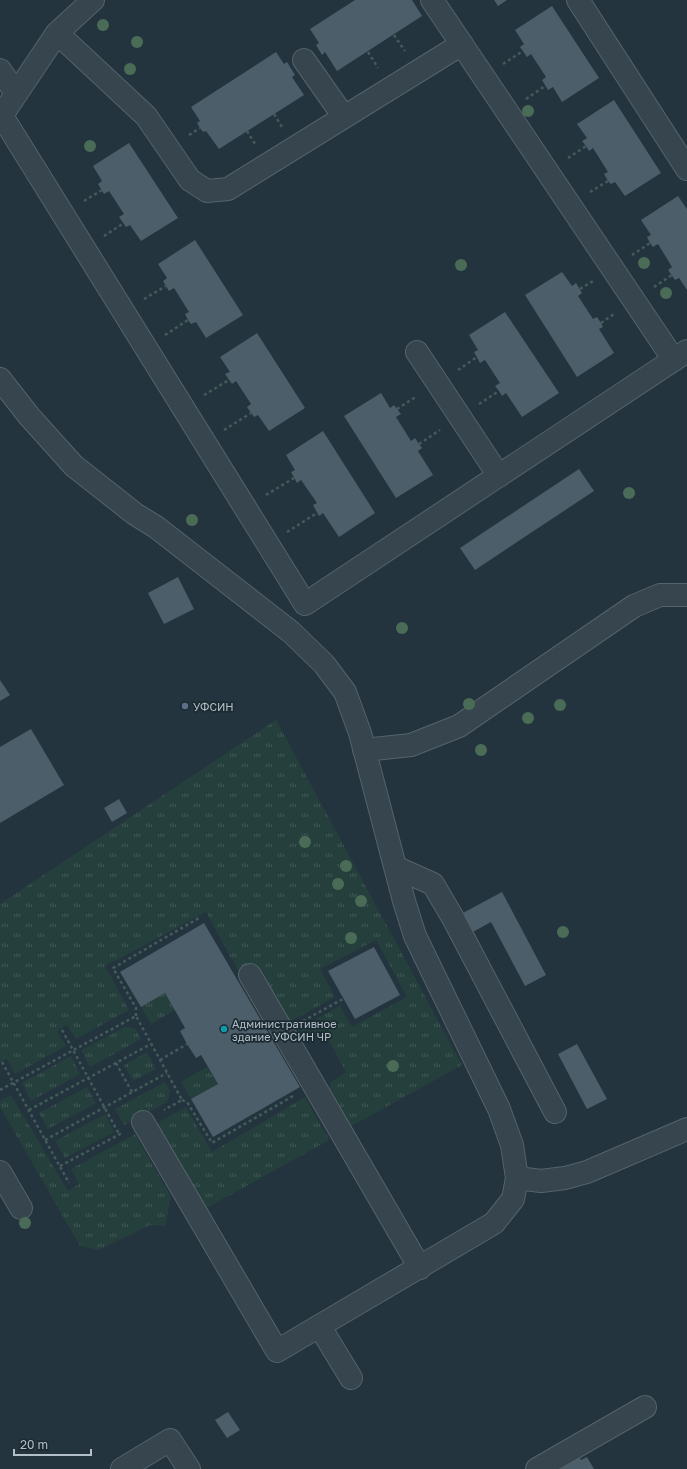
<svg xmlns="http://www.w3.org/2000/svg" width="687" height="1469" font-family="'Golos Text',sans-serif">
	<defs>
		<pattern id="grass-tufts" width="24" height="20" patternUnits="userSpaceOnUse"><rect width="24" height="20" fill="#253f3c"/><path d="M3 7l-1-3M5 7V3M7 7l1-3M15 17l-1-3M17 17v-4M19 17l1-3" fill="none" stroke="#425957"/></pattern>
	</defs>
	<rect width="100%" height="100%" fill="#23343e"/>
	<!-- grass -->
	<path fill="url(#grass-tufts)" d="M 276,720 L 462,1065 L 350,1127 L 329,1090 L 331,1082 L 346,1072 L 325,1034 L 307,1043 C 300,1043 298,1037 294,1031 L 340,1006 L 352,1027 L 407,997 L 376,940 L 320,969 L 335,997 L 289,1022 L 258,965 L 240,974 L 206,912 L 105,966 L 129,1010 L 76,1039 L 67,1025 L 57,1031 L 66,1046 L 15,1074 L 7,1059 L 0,1062 L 0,904 Z
		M 165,993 L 175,1010 L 151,1024 L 141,1007 Z
		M 125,1027 L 135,1028 L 141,1039 L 90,1067 L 81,1050 Z
		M 147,1052 L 156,1069 L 133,1081 L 124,1065 Z
		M 71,1056 L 80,1074 L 31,1101 L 22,1083 Z
		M 207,1067 L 218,1084 L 191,1099 L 181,1082 Z
		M 165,1082 L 170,1091 L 167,1102 L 124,1125 L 115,1109 Z
		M 87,1087 L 96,1103 L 48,1129 L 39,1113 Z
		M 11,1095 L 68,1191 L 79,1184 L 71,1169 L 135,1134 L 171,1197 L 165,1226 L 150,1225 L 99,1250 L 80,1246 L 0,1107 L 0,1101 Z
		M 305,1097 L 329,1140 L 203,1210 L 152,1126 L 186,1107 L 212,1152 Z
		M 105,1114 L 114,1132 L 65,1158 L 55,1141 Z"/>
	<!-- building -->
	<path fill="#4c5e69" d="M 355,0 L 412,0 L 422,16 L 337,71 L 325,52 L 322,55 L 316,45 L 319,43 L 310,29 Z
		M 494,0 L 507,0 L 498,6 Z
		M 552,6 L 599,78 L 562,102 L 553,87 L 548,90 L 542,80 L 546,77 L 531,54 L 527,57 L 520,47 L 524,44 L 515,30 Z
		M 276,52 L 284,64 L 287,62 L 295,75 L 292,77 L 304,95 L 219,149 L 206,131 L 203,132 L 200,128 L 197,123 L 200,121 L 191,107 Z
		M 614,100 L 661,173 L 625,196 L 615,182 L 611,184 L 608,181 L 604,174 L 608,172 L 593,148 L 589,151 L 586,146 L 582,141 L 587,138 L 577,124 Z
		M 129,143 L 178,218 L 141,241 L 130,225 L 126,227 L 119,217 L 124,214 L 109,191 L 104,194 L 98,184 L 102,181 L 93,166 Z
		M 678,196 L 687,209 L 687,290 L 679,278 L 675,280 L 668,270 L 672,267 L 658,244 L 653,247 L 650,243 L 647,237 L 651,235 L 641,220 Z
		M 195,240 L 243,315 L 206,338 L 196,322 L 191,324 L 188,320 L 185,314 L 189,312 L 174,288 L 169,291 L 163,281 L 167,278 L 158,264 Z
		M 562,272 L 572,286 L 576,283 L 582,293 L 578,296 L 593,319 L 597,317 L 601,323 L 603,327 L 599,329 L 614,353 L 577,377 L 525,295 Z
		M 505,312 L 559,393 L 522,417 L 506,393 L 502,396 L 499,391 L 495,386 L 500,383 L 485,360 L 480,363 L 474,352 L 478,350 L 469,335 Z
		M 257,333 L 305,408 L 269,431 L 258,415 L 254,417 L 247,407 L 251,404 L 236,381 L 232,384 L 225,374 L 230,372 L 220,357 Z
		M 381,393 L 390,408 L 394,405 L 401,414 L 396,417 L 411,441 L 415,438 L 419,444 L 422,448 L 418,451 L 433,475 L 396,498 L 344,416 Z
		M 323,431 L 375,513 L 339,537 L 323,513 L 319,516 L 313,505 L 317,503 L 301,480 L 297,483 L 291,472 L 295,470 L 286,455 Z
		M 579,469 L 594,491 L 475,570 L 460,548 Z
		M 178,577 L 194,609 L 164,624 L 148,593 Z
		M 0,680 L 10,695 L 0,701 Z
		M 31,729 L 64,785 L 0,823 L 0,747 Z
		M 119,799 L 127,813 L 112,822 L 104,808 Z
		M 502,892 L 546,975 L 525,986 L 491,922 L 471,933 L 461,914 Z
		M 204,923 L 300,1087 L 213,1137 L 191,1099 L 218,1084 L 201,1055 L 196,1058 L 187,1044 L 180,1031 L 185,1028 L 165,993 L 141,1007 L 120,972 Z
		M 374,947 L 400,995 L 355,1019 L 328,971 Z
		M 577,1044 L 607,1099 L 587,1109 L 558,1054 Z
		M 228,1412 L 240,1430 L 227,1438 L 215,1420 Z
		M 577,1452 L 581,1460 L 587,1457 L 594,1469 L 562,1469 L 559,1463 Z"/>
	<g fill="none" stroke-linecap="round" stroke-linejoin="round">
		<!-- minor casing -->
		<g stroke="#55636b" stroke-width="24">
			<path id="minor" d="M 432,0 L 674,360
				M 578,0 L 687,169
				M 57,33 L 146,116 L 190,180 L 207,191 L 228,189 L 462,44
				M 304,60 L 344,117
				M 0,70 L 16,93
				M 2,116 L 305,604 L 687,351
				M 0,118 L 57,33 L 93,0
				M 417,352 L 499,476
				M 0,379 L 29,416 L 74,466 L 135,514 L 156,527 L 291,632 L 324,664 L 345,692 L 360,733 L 404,901 L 415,936 L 499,1109 L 512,1145 L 517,1178 L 513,1199 L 494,1223 L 277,1351 L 143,1122
				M 364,750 L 411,745 L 459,726 L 634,606 L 660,595 L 687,595
				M 395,867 L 433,884 L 453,918 L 555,1112
				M 250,975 L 420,1268
				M 0,1172 L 21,1208
				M 517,1178 L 541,1181 L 565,1178 L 587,1172 L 687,1129
				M 320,1327 L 351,1378
				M 122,1469 L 170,1440 L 189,1469
				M 537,1469 L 645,1407"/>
		</g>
		<!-- path -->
		<path stroke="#435b59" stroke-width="2.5" stroke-dasharray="3 3" stroke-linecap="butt" d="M 394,35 L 405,51
			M 368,52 L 378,68
			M 503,64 L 523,51
			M 526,99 L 545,86
			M 274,114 L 282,127
			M 247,131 L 255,144
			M 189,135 L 200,128
			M 568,158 L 586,146
			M 590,192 L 608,181
			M 84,201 L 102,190
			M 104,236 L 124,223
			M 632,255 L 650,243
			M 654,287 L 672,275
			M 580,289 L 593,281
			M 144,299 L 166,286
			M 601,323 L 614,314
			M 165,335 L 188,320
			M 458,370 L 477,357
			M 204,395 L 229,380
			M 479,404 L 499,391
			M 397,409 L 417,396
			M 224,430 L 251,413
			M 419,444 L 440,430
			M 266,495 L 294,478
			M 287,532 L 317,513
			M 136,1016 L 136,1008 L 113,968 L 199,918
			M 303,1021 L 343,999
			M 62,1030 L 119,1134
			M 160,1060 L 187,1044
			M 2,1062 L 69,1183
			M 116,1063 L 132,1092
			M 0,1090 L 136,1016 L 182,1100 L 164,1110
			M 182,1100 L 187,1102 L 212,1143 L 293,1096
			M 29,1110 L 151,1044
			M 45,1140 L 167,1073
			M 60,1166 L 122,1133"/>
		<!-- minor -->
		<use href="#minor" stroke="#37454e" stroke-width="22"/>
	</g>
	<!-- trees -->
	<g fill="#4a6c57">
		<circle cx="103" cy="25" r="6"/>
		<circle cx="137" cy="42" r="6"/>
		<circle cx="130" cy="69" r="6"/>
		<circle cx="528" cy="111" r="6"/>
		<circle cx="90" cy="146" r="6"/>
		<circle cx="644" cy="263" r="6"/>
		<circle cx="461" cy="265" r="6"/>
		<circle cx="666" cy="293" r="6"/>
		<circle cx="629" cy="493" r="6"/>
		<circle cx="192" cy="520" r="6"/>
		<circle cx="402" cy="628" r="6"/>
		<circle cx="469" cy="704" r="6"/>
		<circle cx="560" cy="705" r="6"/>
		<circle cx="528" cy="718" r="6"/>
		<circle cx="481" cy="750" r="6"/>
		<circle cx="305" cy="842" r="6"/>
		<circle cx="346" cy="866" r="6"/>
		<circle cx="338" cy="884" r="6"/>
		<circle cx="361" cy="901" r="6"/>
		<circle cx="563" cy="932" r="6"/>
		<circle cx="351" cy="938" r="6"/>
		<circle cx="393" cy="1066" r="6"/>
		<circle cx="25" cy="1223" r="6"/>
	</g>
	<!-- markers -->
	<circle fill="#5c6f8a" stroke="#1c2a32" stroke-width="1.5" cx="185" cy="706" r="4"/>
	<circle fill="#0f9aa8" stroke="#1c2a32" stroke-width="1.5" cx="224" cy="1029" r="4"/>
	<g text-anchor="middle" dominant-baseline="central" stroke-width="3.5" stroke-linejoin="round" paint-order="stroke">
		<!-- poi labels -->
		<g font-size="11" fill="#b3c0c9" stroke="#1c2a32" text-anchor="start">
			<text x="193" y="706">УФСИН</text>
			<text x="232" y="1023">Административное<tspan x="232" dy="13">здание УФСИН ЧР</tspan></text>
		</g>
	</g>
	<!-- scale -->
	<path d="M14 1449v6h77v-6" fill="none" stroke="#b3c0c9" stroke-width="2"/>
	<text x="20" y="1449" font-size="12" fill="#b3c0c9" stroke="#1c2a32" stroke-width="3" paint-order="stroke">20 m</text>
</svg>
